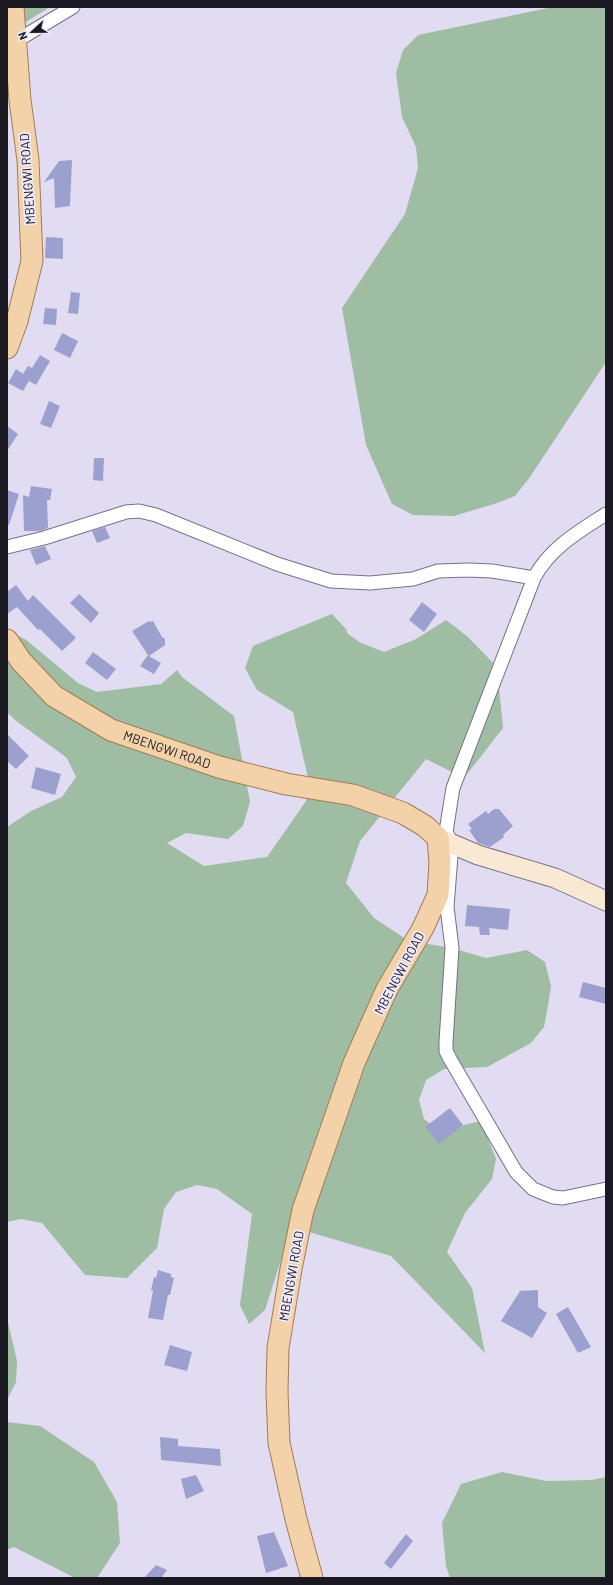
<svg xmlns="http://www.w3.org/2000/svg" width="613" height="1585" font-family="Barlow,sans-serif">
	<rect width="100%" height="100%" fill="#e1dcf2"/>
	<!-- green -->
	<path fill="#9ebda3" d="M 7,7 L 50,7 L 16,28 Z
		M 553,7 L 606,7 L 606,362 L 530,477 L 515,496 L 494,504 L 454,516 L 413,515 L 392,504 L 366,445 L 342,308 L 405,214 L 418,168 L 416,147 L 402,117 L 396,73 L 403,50 L 418,35 Z
		M 332,614 L 346,629 L 348,634 L 361,643 L 384,652 L 416,639 L 446,620 L 468,637 L 497,667 L 503,728 L 464,778 L 426,759 L 360,841 L 346,883 L 374,918 L 409,941 L 452,948 L 486,958 L 527,950 L 545,962 L 551,986 L 548,1006 L 544,1027 L 531,1043 L 487,1067 L 444,1069 L 426,1080 L 419,1100 L 424,1119 L 440,1131 L 481,1121 L 496,1159 L 492,1179 L 465,1213 L 447,1252 L 472,1288 L 485,1353 L 391,1256 L 309,1232 L 289,1235 L 265,1310 L 249,1324 L 240,1305 L 252,1214 L 217,1189 L 197,1185 L 176,1192 L 164,1209 L 157,1248 L 127,1278 L 85,1275 L 42,1223 L 21,1219 L 7,1222 L 7,827 L 31,811 L 62,797 L 76,777 L 67,758 L 15,720 L 7,712 L 7,630 L 25,639 L 78,683 L 97,692 L 161,684 L 177,670 L 182,677 L 234,716 L 250,802 L 243,826 L 228,839 L 186,833 L 167,843 L 204,866 L 267,857 L 306,801 L 308,778 L 293,712 L 257,690 L 245,668 L 253,646 Z
		M 7,1318 L 17,1361 L 16,1382 L 7,1400 Z
		M 7,1422 L 40,1426 L 94,1462 L 117,1502 L 120,1543 L 97,1578 L 75,1578 L 14,1547 L 7,1550 Z
		M 502,1472 L 546,1481 L 592,1480 L 606,1477 L 606,1578 L 450,1578 L 446,1566 L 442,1523 L 461,1484 Z"/>
	<!-- building -->
	<path fill="#9ca0ce" d="M 72,160 L 70,206 L 55,208 L 54,178 L 44,182 L 59,161 Z
		M 46,237 L 63,238 L 63,259 L 45,258 Z
		M 71,292 L 80,293 L 78,314 L 68,313 Z
		M 45,308 L 57,309 L 56,325 L 43,324 Z
		M 62,333 L 78,341 L 70,358 L 54,350 Z
		M 40,355 L 50,361 L 36,385 L 29,381 L 23,391 L 8,383 L 16,369 L 23,374 L 28,366 L 32,368 Z
		M 49,401 L 60,406 L 51,428 L 40,424 Z
		M 7,426 L 18,434 L 7,451 Z
		M 94,458 L 104,458 L 103,481 L 93,480 Z
		M 31,486 L 52,489 L 50,500 L 47,500 L 48,528 L 40,531 L 24,531 L 23,495 L 29,497 Z
		M 7,490 L 19,494 L 9,525 L 7,525 Z
		M 105,527 L 110,538 L 97,543 L 92,531 Z
		M 45,546 L 51,559 L 36,565 L 30,550 Z
		M 16,585 L 28,601 L 33,595 L 76,638 L 62,651 L 40,629 L 38,630 L 17,607 L 7,614 L 7,592 Z
		M 79,594 L 99,613 L 91,623 L 70,603 Z
		M 422,602 L 437,614 L 424,632 L 409,620 Z
		M 149,621 L 150,622 L 153,621 L 162,637 L 165,639 L 165,645 L 149,656 L 161,663 L 154,674 L 140,666 L 148,655 L 132,631 Z
		M 93,652 L 116,669 L 107,680 L 85,663 Z
		M 7,734 L 29,756 L 16,769 L 7,761 Z
		M 36,767 L 61,774 L 55,795 L 31,788 Z
		M 494,809 L 499,809 L 513,826 L 503,835 L 504,837 L 490,847 L 478,843 L 469,830 L 472,829 L 468,824 L 486,811 L 488,814 Z
		M 467,905 L 510,909 L 508,930 L 489,928 L 490,935 L 480,935 L 479,927 L 465,926 Z
		M 583,982 L 606,988 L 606,1004 L 579,997 Z
		M 450,1108 L 463,1125 L 439,1144 L 425,1127 Z
		M 158,1270 L 171,1274 L 171,1277 L 174,1278 L 170,1295 L 168,1295 L 163,1320 L 148,1318 L 153,1291 L 151,1290 L 154,1277 L 156,1278 Z
		M 538,1290 L 538,1307 L 547,1313 L 532,1338 L 501,1321 L 520,1291 Z
		M 568,1307 L 591,1347 L 578,1353 L 556,1314 Z
		M 170,1345 L 192,1352 L 187,1371 L 164,1365 Z
		M 160,1437 L 178,1439 L 178,1446 L 220,1449 L 221,1466 L 161,1460 Z
		M 196,1475 L 204,1491 L 186,1499 L 181,1479 Z
		M 274,1532 L 288,1566 L 266,1573 L 257,1536 Z
		M 406,1534 L 413,1541 L 391,1569 L 384,1563 Z
		M 156,1565 L 167,1570 L 161,1578 L 144,1578 Z"/>
	<g fill="none" stroke-linecap="round" stroke-linejoin="round">
		<!-- street casing -->
		<g stroke="#767285" stroke-width="15">
			<path id="street" d="M 11,44 L 73,7
				M 606,514 C 578,532 550,548 534,578 L 453,788 L 451,800 L 446,832 L 452,843 L 447,907 L 452,948 L 446,1042 L 446,1051 L 450,1059 L 516,1172 L 533,1189 L 553,1197 L 563,1198 L 606,1189
				M 7,547 L 44,538 L 126,512 L 139,511 L 156,515 L 277,564 L 331,581 L 370,583 L 413,579 L 438,571 L 469,570 L 492,571 L 534,578"/>
		</g>
		<!-- secondary casing -->
		<g stroke="#767285" stroke-width="21">
			<path id="secondary" d="M 438,838 L 478,855 L 555,878 L 606,901"/>
		</g>
		<!-- primary casing -->
		<g stroke="#a27c54" stroke-width="23">
			<g id="primary">
				<path d="M 7,348 L 17,321 L 32,261 L 28,160 L 20,100 L 13,7"/>
				<path id="s1" d="M 7,640 L 21,661 L 54,696 L 111,730 L 219,767 L 286,784 L 353,795 L 403,813 L 425,826 L 438,838 L 440,863 L 438,895 L 423,928 L 387,989 L 354,1063 L 303,1210 L 291,1269 L 278,1348 L 277,1392 L 279,1443 L 296,1519 L 312,1578"/>
			</g>
		</g>
		<!-- street -->
		<use href="#street" stroke="#fff" stroke-width="13"/>
		<!-- secondary -->
		<use href="#secondary" stroke="#f9e8d4" stroke-width="19"/>
		<!-- primary -->
		<use href="#primary" stroke="#f3d1a9" stroke-width="21"/>
	</g>
	<g text-anchor="middle" dominant-baseline="central" stroke-width="3.5" stroke-linejoin="round" paint-order="stroke">
		<!-- street labels -->
		<g font-size="13" fill="#1b1921" stroke="#eeeafc">
			<text transform="translate(27 179) rotate(-94)">MBENGWI ROAD</text>
			<text stroke="none"><textPath href="#s1" startOffset="199">MBENGWI ROAD</textPath></text>
			<text transform="translate(399 973) rotate(-62)">MBENGWI ROAD</text>
			<text transform="translate(291 1276) rotate(-80)">MBENGWI ROAD</text>
		</g>
	</g>
	<!-- border -->
	<rect width="613" height="1585" fill="none" stroke="#1b1921" stroke-width="16"/>
	<!-- north arrow -->
	<g transform="translate(32 32) rotate(248)" stroke="#eeeafc" stroke-width="3" paint-order="stroke">
	<path d="M0-3L7 15L0 10L-7 15Z" fill="#1b1921"/>
	<text y="-6" font-size="11" font-weight="bold" text-anchor="middle" fill="#1b1921">N</text>
	</g>
</svg>
